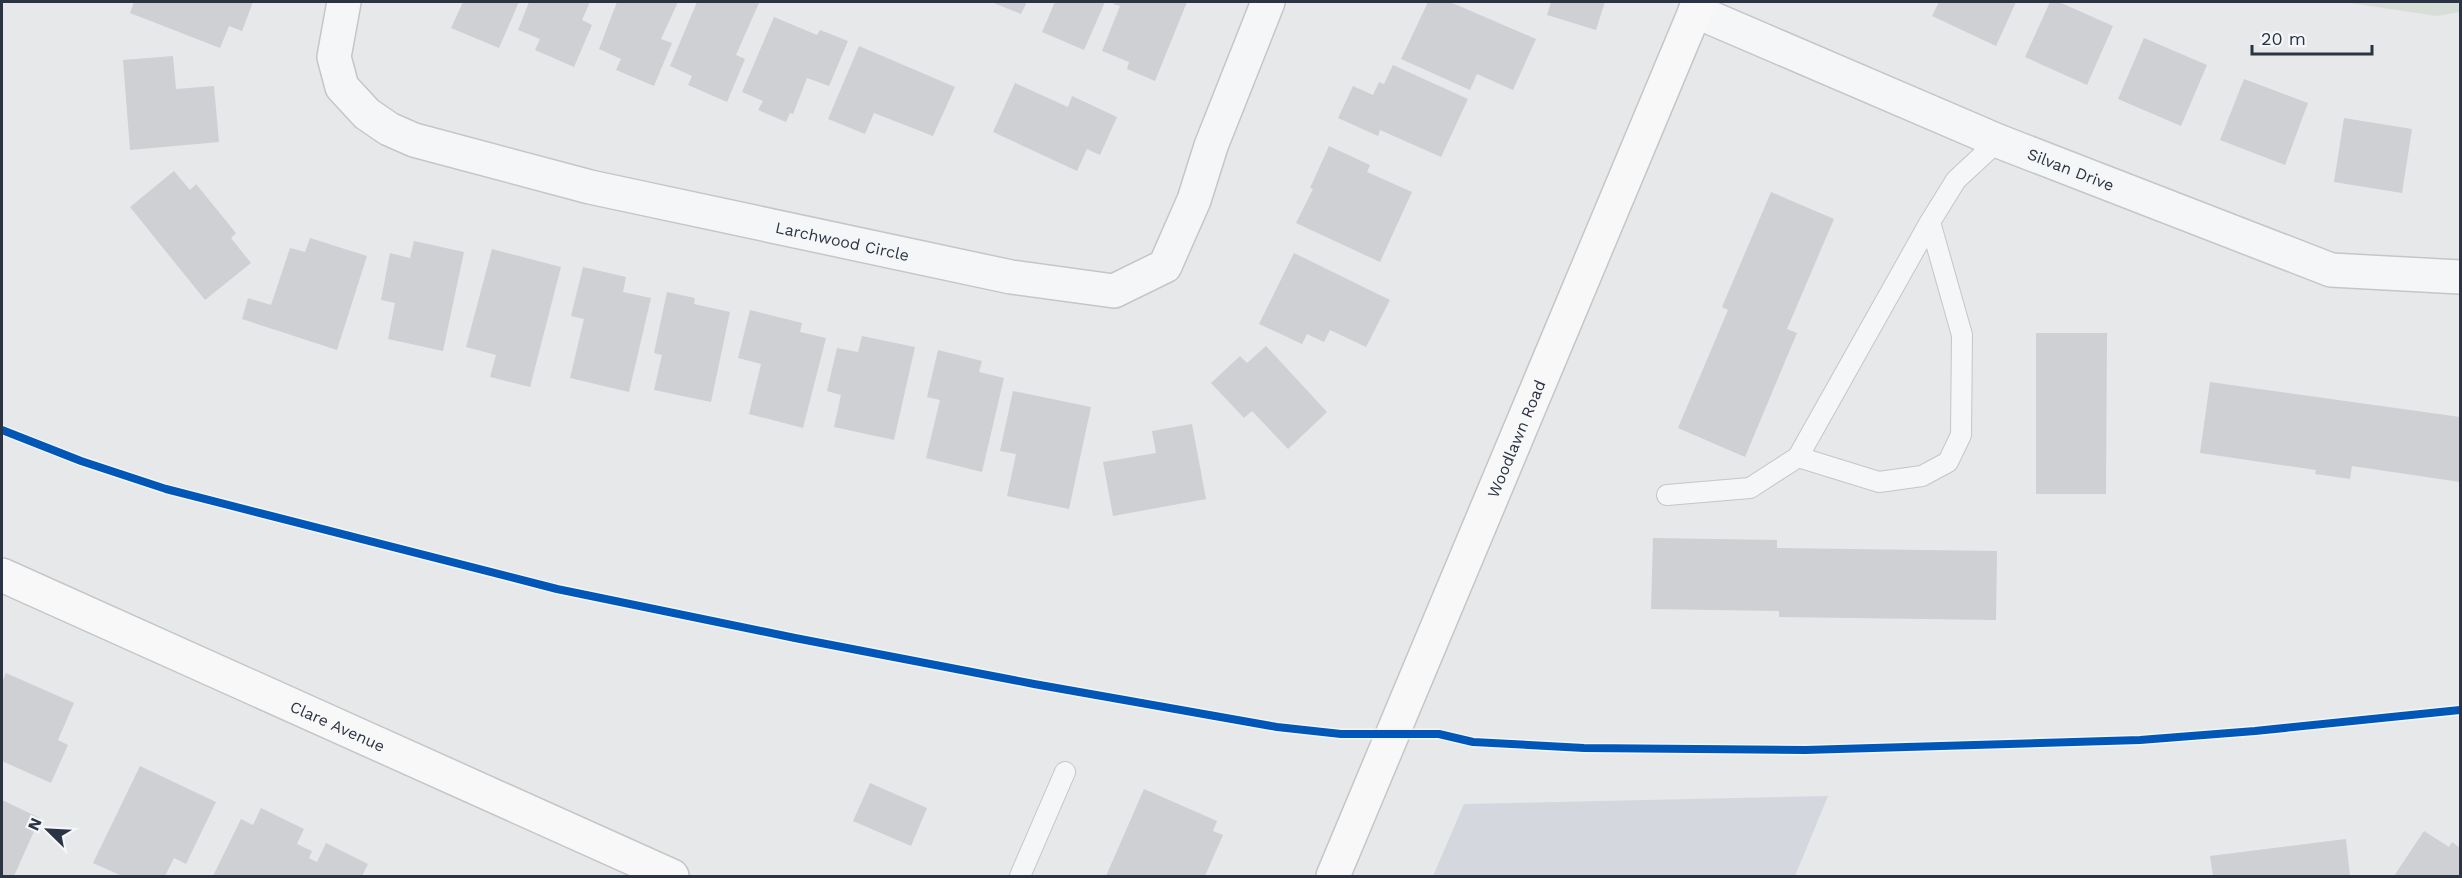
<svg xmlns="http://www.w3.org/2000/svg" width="2462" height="878" font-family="'Work Sans',sans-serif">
	<rect width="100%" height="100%" fill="#e6e8ea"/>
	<!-- built -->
	<path fill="#d4d7dd" d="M 1828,796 L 1795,876 L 1433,876 L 1464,804 Z"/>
	<!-- green -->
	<path fill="#d6ded6" d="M 2343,2 L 2460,2 L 2460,12 L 2437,16 Z"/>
	<!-- building -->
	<path fill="#ced0d3" d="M 134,2 L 253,2 L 242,31 L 229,26 L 220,48 L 130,13 Z
		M 463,2 L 519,2 L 499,48 L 451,28 Z
		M 529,2 L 590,2 L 582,20 L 592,25 L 574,67 L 535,50 L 540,39 L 518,30 Z
		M 617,2 L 678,2 L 661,39 L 672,43 L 654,86 L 616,70 L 621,59 L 599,49 Z
		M 697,2 L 759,3 L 736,55 L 745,59 L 727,102 L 688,85 L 692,76 L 670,66 Z
		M 991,2 L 1027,2 L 1021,14 Z
		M 1055,2 L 1105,2 L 1084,50 L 1042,32 Z
		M 1114,2 L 1187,2 L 1155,81 L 1127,69 L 1129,62 L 1102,51 L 1120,6 L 1113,4 Z
		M 1428,2 L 1450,2 L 1536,39 L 1513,90 L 1477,74 L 1470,90 L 1401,59 Z
		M 1551,2 L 1605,2 L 1596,30 L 1547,15 Z
		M 1939,2 L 2016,2 L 1996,46 L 1932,16 Z
		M 2050,2 L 2059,2 L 2113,26 L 2087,85 L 2025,57 Z
		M 774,17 L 817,35 L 820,30 L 848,41 L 829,86 L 807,78 L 793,114 L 790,113 L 786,122 L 758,110 L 763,101 L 742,92 Z
		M 2144,38 L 2207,65 L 2181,126 L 2118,99 Z
		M 859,46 L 955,87 L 933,136 L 874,113 L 865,134 L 828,119 Z
		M 173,56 L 176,89 L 214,86 L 219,142 L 130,150 L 123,60 Z
		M 1393,65 L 1468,99 L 1441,157 L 1380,130 L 1378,136 L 1338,118 L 1353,86 L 1373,95 L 1379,82 L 1384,84 Z
		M 2244,79 L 2308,103 L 2285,165 L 2220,140 Z
		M 1015,83 L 1068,107 L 1072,96 L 1117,117 L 1100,155 L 1087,149 L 1077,171 L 993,132 Z
		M 2344,118 L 2412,129 L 2402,193 L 2334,182 Z
		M 1329,146 L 1370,165 L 1367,172 L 1412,192 L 1380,262 L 1296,223 L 1313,189 L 1310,188 Z
		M 174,171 L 190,190 L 196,184 L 236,233 L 231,238 L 251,263 L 205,300 L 130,207 Z
		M 1771,192 L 1834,219 L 1787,329 L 1797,333 L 1745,457 L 1678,428 L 1728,310 L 1722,307 Z
		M 310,238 L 367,256 L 337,350 L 242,319 L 248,298 L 271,305 L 290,248 L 305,252 Z
		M 414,241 L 464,252 L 443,351 L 388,339 L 395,303 L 381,300 L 390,253 L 410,258 Z
		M 492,249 L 561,267 L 530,387 L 490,377 L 496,355 L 466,347 Z
		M 1294,253 L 1390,300 L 1366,347 L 1330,330 L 1324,342 L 1307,334 L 1302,344 L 1259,324 Z
		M 583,267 L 626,277 L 623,292 L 651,298 L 629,392 L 570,378 L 584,319 L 571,316 Z
		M 667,292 L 695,298 L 694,304 L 730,312 L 711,402 L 654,390 L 662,355 L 654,353 Z
		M 750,310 L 802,323 L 800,332 L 826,338 L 803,428 L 749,414 L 761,364 L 738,358 Z
		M 2036,333 L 2107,333 L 2106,494 L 2036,494 Z
		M 862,336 L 915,347 L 894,440 L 834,427 L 841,395 L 827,391 L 837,348 L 858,352 Z
		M 1266,346 L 1327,412 L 1288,449 L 1252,411 L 1244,418 L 1211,383 L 1240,356 L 1247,363 Z
		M 938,350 L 982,361 L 979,372 L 1004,378 L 982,472 L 926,458 L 940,400 L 927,397 Z
		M 2210,382 L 2460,417 L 2460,482 L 2352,466 L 2350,479 L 2315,474 L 2316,470 L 2200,453 Z
		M 1013,391 L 1091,407 L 1069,509 L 1007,496 L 1016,454 L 1000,451 Z
		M 1192,424 L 1206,499 L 1113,516 L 1103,462 L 1156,453 L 1152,431 Z
		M 1653,538 L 1777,540 L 1777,548 L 1997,551 L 1996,620 L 1779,617 L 1779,611 L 1651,609 Z
		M 6,673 L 74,703 L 58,740 L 68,745 L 51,783 L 2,761 L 2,682 Z
		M 140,766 L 216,802 L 186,864 L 174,858 L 165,876 L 122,876 L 93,863 Z
		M 870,783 L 927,808 L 911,846 L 853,821 Z
		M 1144,789 L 1217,821 L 1213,831 L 1223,835 L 1205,876 L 1106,876 Z
		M 2,800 L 40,818 L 14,876 L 2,876 Z
		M 261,808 L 304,829 L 297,844 L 312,851 L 309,858 L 317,862 L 326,843 L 368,864 L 362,876 L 213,876 L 241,819 L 253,825 Z
		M 2424,831 L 2449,847 L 2452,842 L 2460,848 L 2460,876 L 2394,876 Z
		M 2346,839 L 2350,876 L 2213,876 L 2210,856 Z"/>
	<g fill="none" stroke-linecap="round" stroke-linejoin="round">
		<!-- lane casing -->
		<g stroke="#c4c6c8" stroke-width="22">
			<path id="lane" d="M 1798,457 L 1879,482 L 1922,476 L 1948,462 L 1961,435 L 1962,335 L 1930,222
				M 1667,495 L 1750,488 L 1798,457 L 1930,222 L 1956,180 L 1998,141
				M 1020,876 L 1065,772"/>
		</g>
		<!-- street casing -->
		<g stroke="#c4c6c8" stroke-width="36">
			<g id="street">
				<path id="s1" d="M 344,2 L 334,57 L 342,87 L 367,114 L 389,129 L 414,140 L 590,187 L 1011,277 L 1114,291 L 1165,266 L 1194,200 L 1211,146 L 1268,2"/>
				<path id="s2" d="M 1695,11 L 1998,141 L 2331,270 L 2460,277"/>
			</g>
		</g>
		<!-- secondary casing -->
		<g stroke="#c4c6c8" stroke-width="36">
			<g id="secondary">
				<path id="s3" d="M 2,575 L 672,876"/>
				<path id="s4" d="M 1333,876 L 1699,2"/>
			</g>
		</g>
		<!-- lane -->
		<use href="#lane" stroke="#f5f6f7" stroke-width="20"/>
		<!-- street -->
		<use href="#street" stroke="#f5f6f7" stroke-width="33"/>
		<!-- secondary -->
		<use href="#secondary" stroke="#f8f8f8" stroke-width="33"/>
		<!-- cycleway casing -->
		<g stroke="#f4f6f9" stroke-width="11">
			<path id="cycleway" d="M 2,430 L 81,461 L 166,489 L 557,589 L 795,638 L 1034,684 L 1277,727 L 1341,734 L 1439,734 L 1473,742 L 1584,748 L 1805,750 L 2140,740 L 2255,731 L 2460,710"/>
		</g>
		<!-- cycleway -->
		<use href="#cycleway" stroke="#0057b8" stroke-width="8"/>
	</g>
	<g text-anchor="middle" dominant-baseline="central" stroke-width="6" stroke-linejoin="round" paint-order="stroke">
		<!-- street labels -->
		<g font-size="16" fill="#2b3445" stroke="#f4f6f9">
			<text stroke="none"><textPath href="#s2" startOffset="408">Silvan Drive</textPath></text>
			<text stroke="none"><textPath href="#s1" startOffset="618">Larchwood Circle</textPath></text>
			<text stroke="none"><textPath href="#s4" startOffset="474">Woodlawn Road</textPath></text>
			<text stroke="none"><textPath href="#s3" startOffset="368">Clare Avenue</textPath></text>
		</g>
	</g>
	<!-- border -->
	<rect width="2462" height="878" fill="none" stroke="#2b3445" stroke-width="6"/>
	<!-- north arrow -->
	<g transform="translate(48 830) rotate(294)" stroke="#f4f6f9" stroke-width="4.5" paint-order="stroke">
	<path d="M0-4.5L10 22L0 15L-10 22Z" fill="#2b3445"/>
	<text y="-9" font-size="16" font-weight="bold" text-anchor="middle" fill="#2b3445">N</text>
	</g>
	<!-- scale -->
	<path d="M2252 45v9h120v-9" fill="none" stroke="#2b3445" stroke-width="3"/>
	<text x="2261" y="45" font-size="18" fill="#2b3445" stroke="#f4f6f9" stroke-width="4.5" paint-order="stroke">20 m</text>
</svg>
